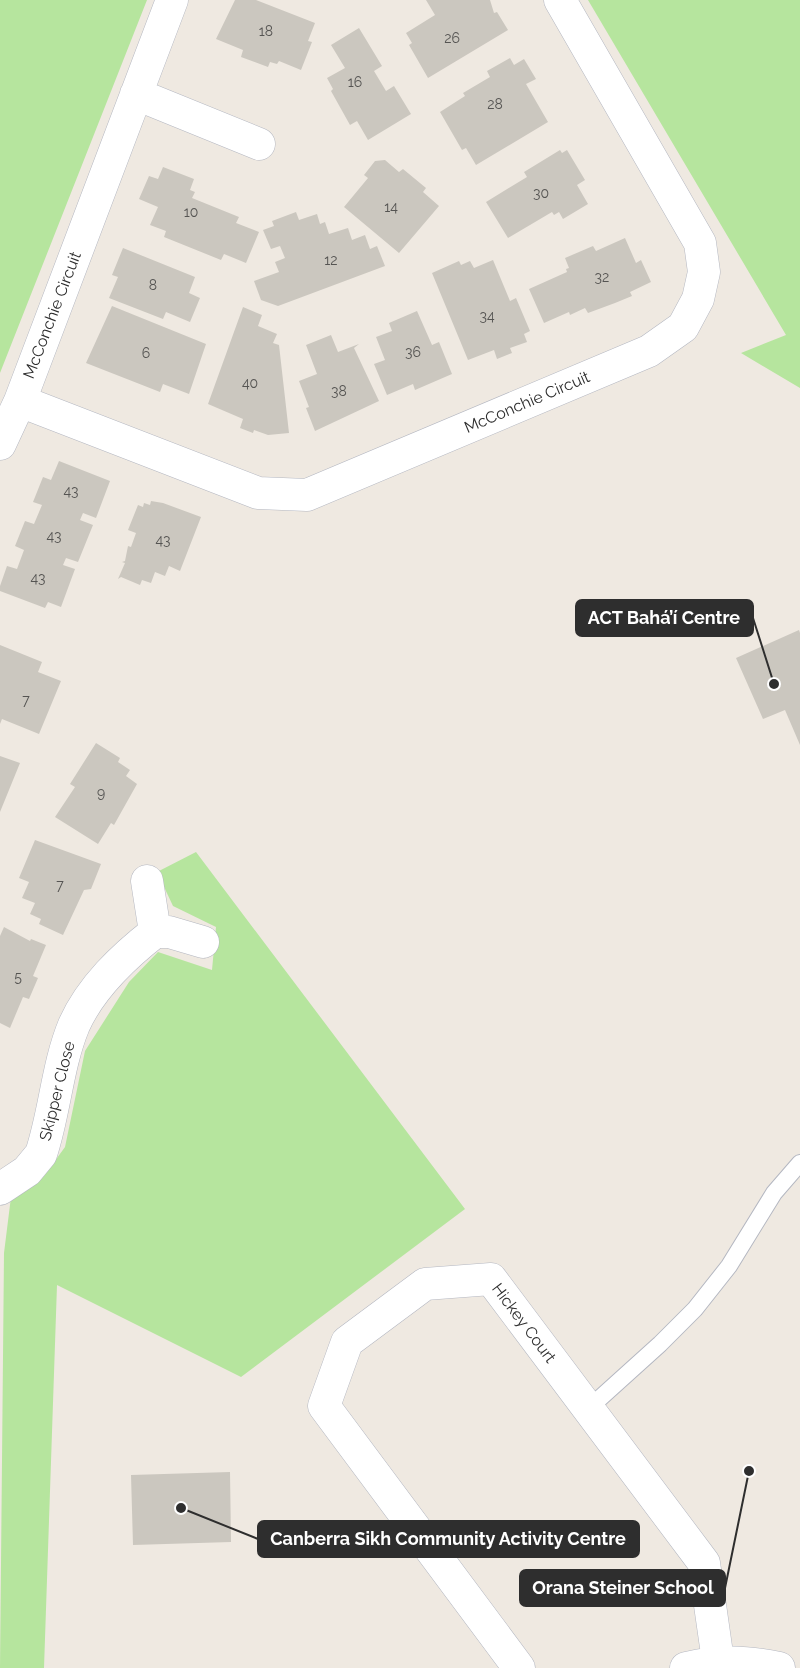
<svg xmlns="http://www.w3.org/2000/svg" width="800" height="1668" font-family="Raleway,sans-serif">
	<rect width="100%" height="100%" fill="#efe9e1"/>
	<!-- green -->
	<path fill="#b6e59e" d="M 0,0 L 147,0 L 0,373 Z
		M 588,0 L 800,0 L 800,388 L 741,353 L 786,335 Z
		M 196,852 L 465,1209 L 241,1377 L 57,1285 L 44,1668 L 0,1668 L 4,1253 L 11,1197 L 44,1176 L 65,1147 L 85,1051 L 129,982 L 158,952 L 212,970 L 216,927 L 173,906 L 157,872 Z"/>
	<!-- building -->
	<path fill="#cbc7bf" d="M 235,0 L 256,0 L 315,23 L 308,41 L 312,42 L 301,70 L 279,61 L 277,64 L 270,62 L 268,67 L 241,57 L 243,50 L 216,39 Z
		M 426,0 L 490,0 L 494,13 L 497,12 L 508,30 L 428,78 L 409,45 L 412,43 L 406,33 L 435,15 Z
		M 359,28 L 382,66 L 374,71 L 386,91 L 394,86 L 411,114 L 368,140 L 357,121 L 350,125 L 331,91 L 333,89 L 327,78 L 345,68 L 331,45 Z
		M 510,58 L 514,65 L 524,59 L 536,79 L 526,84 L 548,122 L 476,165 L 466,148 L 462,150 L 440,112 L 465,96 L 463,93 L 490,77 L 487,71 Z
		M 560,150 L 562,153 L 567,150 L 585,180 L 577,185 L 588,204 L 563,219 L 559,212 L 554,215 L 552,212 L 508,238 L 486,202 L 527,177 L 524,172 Z
		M 385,160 L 399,172 L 403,169 L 426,188 L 423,192 L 439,206 L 399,253 L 344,207 L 368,178 L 364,175 L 375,161 Z
		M 163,167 L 194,179 L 190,190 L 195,192 L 192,198 L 239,217 L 236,223 L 259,232 L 246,263 L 224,254 L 221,260 L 164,237 L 166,231 L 150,225 L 158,207 L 139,199 L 149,176 L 158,179 Z
		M 296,212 L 299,220 L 317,214 L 320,224 L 325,222 L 329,234 L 348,228 L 352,240 L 365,235 L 370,249 L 377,246 L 385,266 L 278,306 L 261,300 L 254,281 L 279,272 L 275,262 L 285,258 L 280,246 L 271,249 L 263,230 L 274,226 L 272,221 Z
		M 625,238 L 636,263 L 641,260 L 651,282 L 630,292 L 632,296 L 615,303 L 588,313 L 585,308 L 570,315 L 569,312 L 544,323 L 529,289 L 567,272 L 566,269 L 569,268 L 565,258 L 593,246 L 596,251 Z
		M 123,248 L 195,277 L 189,293 L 200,298 L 190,322 L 166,312 L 163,319 L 109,298 L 118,277 L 112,275 Z
		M 493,260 L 510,301 L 516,298 L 530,331 L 524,334 L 527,342 L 510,348 L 512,353 L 497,359 L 494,350 L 468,360 L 432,273 L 459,261 L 461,265 L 470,261 L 474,268 Z
		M 112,306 L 206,344 L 189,394 L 163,384 L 160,392 L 86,363 Z
		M 243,307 L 262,315 L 258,326 L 277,334 L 273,343 L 279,345 L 289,433 L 268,435 L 254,430 L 253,433 L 240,428 L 243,419 L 208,404 Z
		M 417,311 L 432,345 L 439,342 L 452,374 L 415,390 L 413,384 L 387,395 L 374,364 L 385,360 L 376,337 L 392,331 L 389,323 Z
		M 331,335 L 338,352 L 359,344 L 354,348 L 379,401 L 315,431 L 306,408 L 309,407 L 299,381 L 317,374 L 306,345 Z
		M 59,461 L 110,481 L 96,518 L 83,513 L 80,520 L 93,525 L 78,562 L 66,558 L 63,565 L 75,569 L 61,607 L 48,602 L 45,608 L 0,591 L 0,586 L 7,566 L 17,569 L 24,550 L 15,546 L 25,521 L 34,524 L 42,505 L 33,502 L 43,477 L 51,480 Z
		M 151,501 L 163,503 L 201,517 L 180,571 L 169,566 L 165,576 L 155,572 L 151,583 L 142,580 L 140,585 L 121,577 L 118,579 L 125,563 L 122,562 L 125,561 L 128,546 L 131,547 L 136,533 L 128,530 L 138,505 L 143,507 L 144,503 L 150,505 Z
		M 799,630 L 800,633 L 800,745 L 785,710 L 763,719 L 736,658 Z
		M 0,645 L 42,662 L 38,672 L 61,681 L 39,734 L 2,719 L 0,724 Z
		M 96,743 L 120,758 L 118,762 L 130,770 L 126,776 L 137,784 L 114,825 L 111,823 L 98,844 L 55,817 L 75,787 L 70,784 Z
		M 0,756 L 20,763 L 0,812 Z
		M 35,840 L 101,864 L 91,889 L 84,890 L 63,935 L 39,924 L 41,919 L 30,914 L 35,903 L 22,898 L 29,882 L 19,878 Z
		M 4,927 L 30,941 L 31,939 L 46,945 L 33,976 L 38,978 L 29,999 L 23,997 L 10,1028 L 0,1023 L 0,936 Z
		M 230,1472 L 231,1542 L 133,1545 L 131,1475 Z"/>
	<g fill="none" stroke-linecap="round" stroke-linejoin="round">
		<!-- lane casing -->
		<g stroke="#b4b7c1" stroke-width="18">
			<path id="lane" d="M 588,1409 L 660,1344 L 695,1309 L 729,1266 L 774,1193 L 800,1163"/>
		</g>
		<!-- street casing -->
		<g stroke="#b4b7c1" stroke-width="33">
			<path id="street" d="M 136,94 L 259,144
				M 20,401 L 258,493 L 307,495 L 649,351 L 683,327 L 698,299 L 704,272 L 700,243 L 560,0
				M 0,444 L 20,401 L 172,0
				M 147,881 L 155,932
				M 0,1189 L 27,1171 L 41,1154 C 55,1112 57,1066 74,1025 C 91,987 123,957 155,932 L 169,932 L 203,942
				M 519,1668 L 324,1406 L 347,1342 L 425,1284 L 491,1279 L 704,1563 L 718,1661
				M 686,1668 C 721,1660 744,1661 779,1668"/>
		</g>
		<!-- lane -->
		<use href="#lane" stroke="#fff" stroke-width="16"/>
		<!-- street -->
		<use href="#street" stroke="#fff" stroke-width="32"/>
	</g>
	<g text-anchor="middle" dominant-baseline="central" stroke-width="6" stroke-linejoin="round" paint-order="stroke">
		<!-- number labels -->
		<g font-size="14" fill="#555452">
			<text x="266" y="31">18</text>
			<text x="452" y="38">26</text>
			<text x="355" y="82">16</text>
			<text x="495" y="104">28</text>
			<text x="541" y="193">30</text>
			<text x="391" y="207">14</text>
			<text x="191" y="212">10</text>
			<text x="331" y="260">12</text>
			<text x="602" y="277">32</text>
			<text x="153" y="285">8</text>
			<text x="487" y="316">34</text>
			<text x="413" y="352">36</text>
			<text x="146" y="353">6</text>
			<text x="250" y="383">40</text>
			<text x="339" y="391">38</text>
			<text x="71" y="491">43</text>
			<text x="54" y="536">43</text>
			<text x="163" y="540">43</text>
			<text x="38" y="578">43</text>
			<text x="26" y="700">7</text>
			<text x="101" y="793">9</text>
			<text x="60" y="885">7</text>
			<text x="18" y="977">5</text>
		</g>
		<!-- street labels -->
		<g font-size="16" fill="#2e2e2e" stroke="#fff">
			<text transform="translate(52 315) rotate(-69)">McConchie Circuit</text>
			<text transform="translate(527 402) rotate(-23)">McConchie Circuit</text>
			<text transform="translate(57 1091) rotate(-76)">Skipper Close</text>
			<text transform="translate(524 1323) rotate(53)">Hickey Court</text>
		</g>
	</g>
	<!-- callouts -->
	<path fill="none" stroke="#2e2e2e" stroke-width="2" d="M774 684L753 618M181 1508L258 1539M749 1471L725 1588"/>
	<g fill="#2e2e2e" stroke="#fff" stroke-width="2">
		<circle cx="774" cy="684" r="6"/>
		<circle cx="181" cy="1508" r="6"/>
		<circle cx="749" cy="1471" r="6"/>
	</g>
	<g fill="#2e2e2e" stroke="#2e2e2e" stroke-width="2">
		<rect x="576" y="600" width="177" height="36" rx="6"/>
		<rect x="258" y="1521" width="381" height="36" rx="6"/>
		<rect x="520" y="1570" width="205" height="36" rx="6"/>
	</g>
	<g font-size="18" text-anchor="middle" font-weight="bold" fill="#fff">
		<text x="664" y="624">ACT Bahá’í Centre</text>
		<text x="448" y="1545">Canberra Sikh Community Activity Centre</text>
		<text x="623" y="1594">Orana Steiner School</text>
	</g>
</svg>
